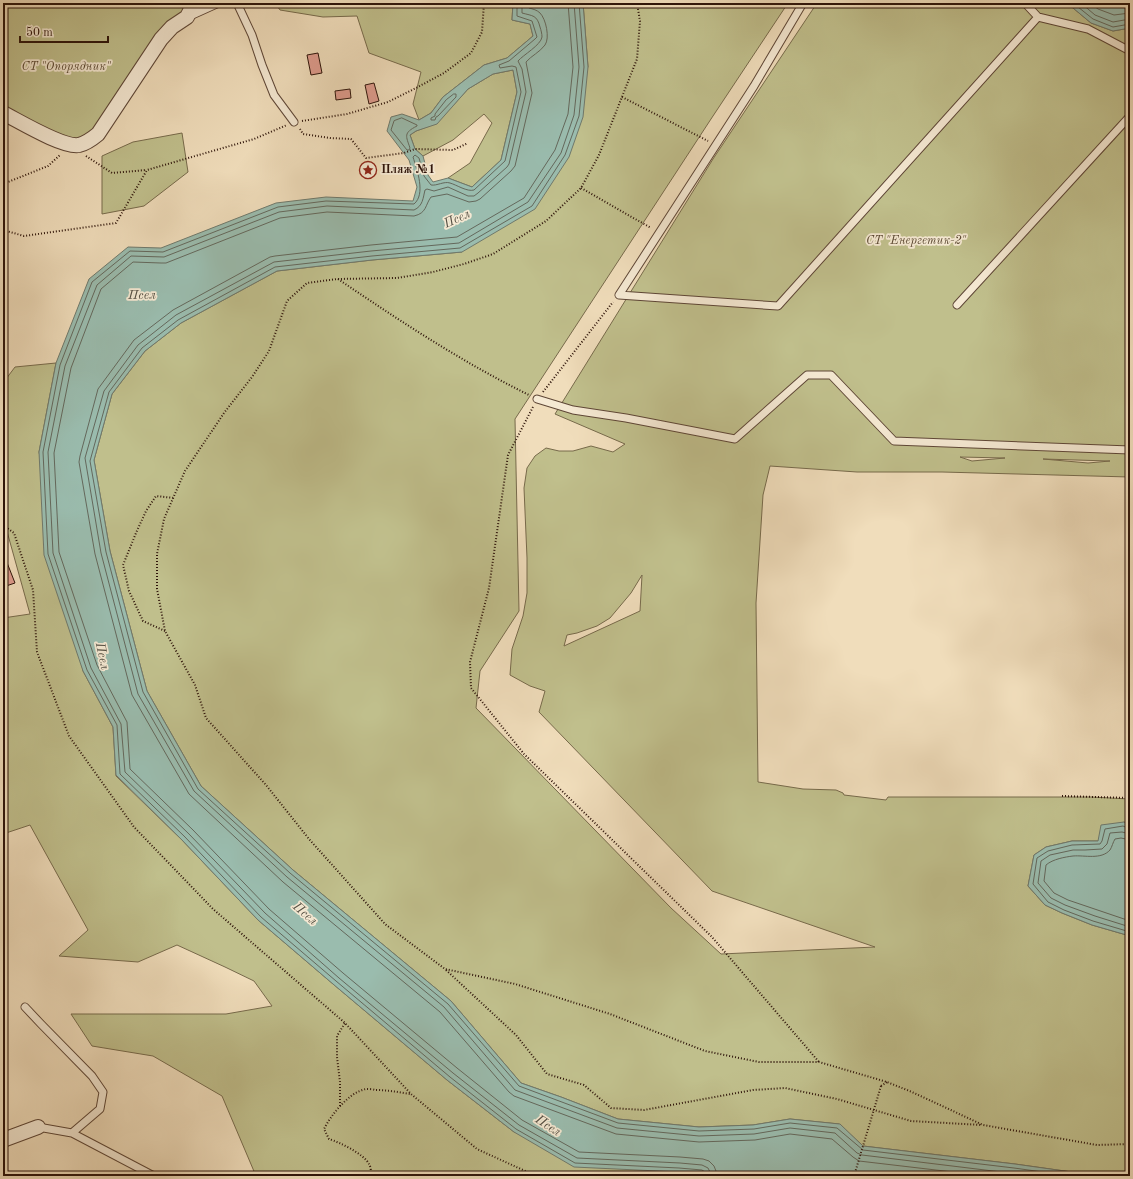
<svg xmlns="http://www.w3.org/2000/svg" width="1133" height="1179" font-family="'Old Standard TT',serif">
	<rect width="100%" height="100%" fill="#f0ddbb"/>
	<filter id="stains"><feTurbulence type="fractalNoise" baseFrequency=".005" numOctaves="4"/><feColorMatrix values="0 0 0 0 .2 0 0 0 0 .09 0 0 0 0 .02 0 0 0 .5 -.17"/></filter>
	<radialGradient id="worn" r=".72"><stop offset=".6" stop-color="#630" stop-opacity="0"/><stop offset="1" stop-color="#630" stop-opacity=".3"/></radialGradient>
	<!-- green -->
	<path fill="#c0bf8c" stroke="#776a4b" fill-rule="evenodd" d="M 3,3 L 194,3 L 172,27 L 98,134 L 79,145 L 3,113 Z
		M 275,3 L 513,3 L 512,20 L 530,24 L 533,36 L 507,58 L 484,65 L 443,97 L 431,113 L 419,120 L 413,104 L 421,72 L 369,53 L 357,16 L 323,17 L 280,10 Z
		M 583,3 L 788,3 L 711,119 L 515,419 L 519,611 L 480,671 L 476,708 L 671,908 L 721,954 L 875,947 L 712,891 L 539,712 L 545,691 L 530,686 L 510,675 L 512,649 L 523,616 L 527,593 L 527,558 L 524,488 L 527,468 L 535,456 L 546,448 L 559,451 L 573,451 L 591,446 L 613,452 L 625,444 L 555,414 L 713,159 L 817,3 L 1067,3 L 1091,23 L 1113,31 L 1130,28 L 1130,477 L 942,472 L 857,472 L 770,466 L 763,495 L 756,603 L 758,782 L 803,789 L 836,790 L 843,793 L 844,795 L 886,800 L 888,797 L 1091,797 L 1130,799 L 1130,825 L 1124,822 L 1098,841 L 1072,841 L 1046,847 L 1034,855 L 1028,886 L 1045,905 L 1062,913 L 1092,925 L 1130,936 L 1130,1176 L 1100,1176 L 1015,1164 L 863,1146 L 839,1124 L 790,1119 L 753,1125 L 699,1127 L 618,1119 L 561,1097 L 521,1083 L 451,1001 L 293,870 L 201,786 L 147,691 L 110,551 L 94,460 L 112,394 L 145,351 L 181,323 L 277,271 L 372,260 L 462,252 L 588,67 ZM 960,457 L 1005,458 L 972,461 ZM 1043,459 L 1109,461 L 1110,461 L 1088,463 ZM 642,575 L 640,611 L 564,646 L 567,635 L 577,633 L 597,626 L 610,618 L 631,593 Z
		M 513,70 L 517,92 L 501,160 L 472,187 L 448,178 L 470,163 L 492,123 L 484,114 L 453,140 L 423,156 L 415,149 L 410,135 L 416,131 L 437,123 L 468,89 L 493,74 Z
		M 182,133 L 188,172 L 144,206 L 102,214 L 102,156 L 133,142 Z
		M 56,363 L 39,452 L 83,671 L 113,727 L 116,776 L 182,840 L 258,920 L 333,984 L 447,1080 L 514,1132 L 679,1172 L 718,1176 L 256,1176 L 222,1096 L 153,1056 L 92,1046 L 71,1014 L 226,1014 L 272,1006 L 254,981 L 225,967 L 177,945 L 138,962 L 59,956 L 88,930 L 30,825 L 3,834 L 3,618 L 30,614 L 3,517 L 3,383 L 15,367 Z"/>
	<!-- water -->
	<path fill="#9abcae" stroke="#6f796c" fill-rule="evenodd" d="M 513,3 L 583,3 L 588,67 L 583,117 L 569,157 L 535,209 L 462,252 L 372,260 L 277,271 L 181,323 L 145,351 L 112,394 L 94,460 L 110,551 L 147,691 L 201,786 L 293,870 L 451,1001 L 521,1083 L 561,1097 L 618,1119 L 699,1127 L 753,1125 L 790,1119 L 840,1124 L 863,1146 L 1015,1164 L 1100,1176 L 719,1176 L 679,1172 L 574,1167 L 514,1132 L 447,1080 L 333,984 L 258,920 L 182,840 L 116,775 L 113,727 L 83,671 L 44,555 L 39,452 L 56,363 L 89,279 L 128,247 L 161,248 L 276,203 L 326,197 L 413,201 L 417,187 L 409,160 L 387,131 L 391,117 L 402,114 L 419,120 L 431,113 L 443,97 L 484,65 L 507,58 L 533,36 L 530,24 L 512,20 ZM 513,70 L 517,92 L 501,160 L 472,187 L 448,178 L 433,182 L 428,175 L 423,156 L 415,149 L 410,135 L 416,131 L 437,124 L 468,89 L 493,74 Z
		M 1067,3 L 1130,3 L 1130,28 L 1113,31 L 1091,23 Z
		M 1124,822 L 1130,825 L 1130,936 L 1092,925 L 1062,913 L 1045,905 L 1028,886 L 1034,855 L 1046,847 L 1072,841 L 1098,841 L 1101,825 Z"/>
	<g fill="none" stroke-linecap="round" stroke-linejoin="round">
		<!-- shore -->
		<path stroke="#64685c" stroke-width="1" d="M 517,3 L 517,16 L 532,21 L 537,37 L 535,39 L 509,61 L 499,65 L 500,68 L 512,66 L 516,67 L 521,92 L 505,161 L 474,190 C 467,192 457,185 450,183 C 444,181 437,186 431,185 L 424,176 L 419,158 L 415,155 L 413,157 C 417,170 426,194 414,204 L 326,201 L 278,207 L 163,252 L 130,251 L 92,282 L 60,365 L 43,452 L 48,554 L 87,670 L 117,725 L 120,774 L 185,837 L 261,917 L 336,981 L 450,1077 L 516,1129 L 575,1163 L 679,1168 L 702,1170 L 705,1172 L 705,1176
			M 522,3 L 522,13 C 533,16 537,15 540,27 C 541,30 542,34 542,37 C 541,45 523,55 518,61 L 522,69 L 526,92 L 509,164 L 507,167 L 478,193 L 474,196 L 468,196 L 448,187 L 434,191 L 427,189 L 425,190 C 423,198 423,206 414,210 L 327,206 L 279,212 L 164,257 L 131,256 L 97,285 L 65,366 L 48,452 L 53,553 L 91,668 L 121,724 L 125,772 L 189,834 L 265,913 L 339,978 L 453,1073 L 519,1125 L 577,1158 L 680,1163 L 702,1165 L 708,1168 L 710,1172 L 711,1176
			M 528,3 L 529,8 C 533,9 537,10 540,13 C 546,19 550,38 545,45 C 540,52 531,56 526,62 L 532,93 L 515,166 L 511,171 L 480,199 L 476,201 L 469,202 L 447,194 L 431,197 C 425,205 427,213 414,216 L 327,212 L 280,218 L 166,263 L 161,263 L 133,262 L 101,289 L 71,368 L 54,453 L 59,552 L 97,665 L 127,722 L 130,769 L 193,830 L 269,909 L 343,973 L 457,1068 L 522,1120 L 579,1152 L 680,1157 L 703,1159 L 709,1161 L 714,1166 L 716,1171 L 717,1176
			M 568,3 L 573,67 L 568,114 L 555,150 L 524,198 L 457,237 L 371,245 L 275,256 L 270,257 L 173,310 L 134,340 L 98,389 L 80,456 L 79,462 L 95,554 L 132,695 L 189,794 L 283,882 L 440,1012 L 509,1092 L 514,1096 L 616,1134 L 699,1142 L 755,1140 L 790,1134 L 832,1139 L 853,1157 L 859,1161 L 987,1176
			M 574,3 L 579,67 L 574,115 L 561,153 L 528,202 L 459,243 L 371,251 L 274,262 L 176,315 L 138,345 L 104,391 L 85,458 L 101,553 L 138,694 L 194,791 L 287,877 L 444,1007 L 515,1090 L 617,1128 L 699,1136 L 754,1134 L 790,1128 L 835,1133 L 857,1153 L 862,1155 L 1034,1176
			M 579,3 L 584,67 L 579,116 L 565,155 L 532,206 L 460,248 L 372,256 L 275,267 L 178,320 L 142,348 L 109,392 L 90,461 L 106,552 L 143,692 L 198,789 L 290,873 L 448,1004 L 519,1086 L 618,1123 L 699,1131 L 754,1129 L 790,1123 L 837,1128 L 863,1150 L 1014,1168 L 1071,1176
			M 1073,3 L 1093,19 L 1113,27 L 1130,24
			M 1081,3 L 1095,15 L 1113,22 L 1130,19
			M 1090,3 L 1098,9 L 1114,15 L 1130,13
			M 454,94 L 456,94 L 456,97 L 438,116 L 436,117 L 435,120 L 431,120 L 431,118 L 435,116 L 435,114 L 446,100 Z
			M 402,118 L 417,125 L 417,126 C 403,133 406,136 410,148 L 409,150 L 407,150 L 391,130 L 394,121 Z
			M 1130,829 L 1123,826 L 1105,829 L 1102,841 L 1100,844 L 1072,845 L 1048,851 L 1037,858 L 1033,884 L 1048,902 L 1064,910 L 1093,921 L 1130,932
			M 1130,834 L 1122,832 L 1110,833 L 1107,844 L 1102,849 L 1085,850 L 1073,850 L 1050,855 L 1041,861 L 1038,883 L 1051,898 L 1065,905 L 1095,916 L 1130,927
			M 1130,840 L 1121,838 L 1115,839 C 1113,842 1112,847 1110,850 C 1101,860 1085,855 1073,856 C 1065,857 1053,859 1046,865 L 1044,881 L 1054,893 L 1068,900 L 1130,921"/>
	</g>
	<!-- building -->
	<path fill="#df9c8e" stroke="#2e140a" d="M 318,53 L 322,73 L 311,75 L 307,55 Z
		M 374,83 L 379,101 L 369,104 L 365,85 Z
		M 350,89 L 351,98 L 336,100 L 335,91 Z
		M 3,555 L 4,555 L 15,583 L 3,587 Z"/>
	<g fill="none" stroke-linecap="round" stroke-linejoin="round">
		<!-- lane casing -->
		<g stroke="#5e4636" stroke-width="9">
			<path id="lane" d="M 237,3 L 252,35 L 262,65 L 274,95 L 294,122
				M 803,3 L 754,86 L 619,295 L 778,306 L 1038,17
				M 1025,3 L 1038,17 L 1088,29 L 1130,51
				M 188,17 L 219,3
				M 957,305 L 1130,116
				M 537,399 L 573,410 L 626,418 L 735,439 L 807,375 L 831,375 L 894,441 L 1130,450
				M 25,1007 L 41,1024 L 92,1076 L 103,1092 L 100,1109 L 72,1133
				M 38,1127 L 72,1133 L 154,1176"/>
		</g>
		<!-- street casing -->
		<g stroke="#5e4636" stroke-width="16">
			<path id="street" d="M 3,113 C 19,121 63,148 79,145 C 87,143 92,139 98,134 L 161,39 L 172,27 L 187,17 L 194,3
				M 3,1140 L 38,1127"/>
		</g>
		<!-- path -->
		<path stroke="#2e140a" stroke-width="2" stroke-dasharray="1 2" stroke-linecap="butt" d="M 637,3 L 640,21 L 637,59 L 599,155 L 581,188 L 546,221 L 493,254 L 464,264 L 433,272 L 397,278 L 337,279 L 307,283 L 287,301 L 269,351 L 252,377 L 224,413 L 185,471 L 164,519 L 157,554 L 157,589 L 165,631 L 195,685 L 206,718 L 266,785 L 309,839 L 385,924 L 445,969 L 515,984 L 610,1014 L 705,1051 L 759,1062 L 819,1062 L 887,1082 L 912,1092 L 983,1125 L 1097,1145 L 1130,1144
			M 622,97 L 708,141
			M 302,121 L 347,114 L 388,102 L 416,88 L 444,73 L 471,53 L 482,32 L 484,3
			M 300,129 L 303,134 L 330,138 L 351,139 L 366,158 L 404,153 L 415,149 L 453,150 L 468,143
			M 86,156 L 112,173 L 146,170
			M 3,184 L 48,166 L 60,155
			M 581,188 L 651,228
			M 3,230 L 24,236 L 116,223 L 147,170 L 254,139 L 287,125
			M 338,279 C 400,321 462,362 529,395
			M 543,392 L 613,302
			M 533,407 L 508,455 L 489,588 L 470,662 L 471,688 L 524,754 L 712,937 L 819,1062
			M 3,525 L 14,533 L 33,590 L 37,652 L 69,736 L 134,827 L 213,909 L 345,1023 L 411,1094 L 477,1149 L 536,1176
			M 165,631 L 143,621 L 129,591 L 123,565 L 136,533 L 146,511 L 156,496 L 174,498
			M 1062,796 L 1130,798
			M 446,970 L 516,1035 L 547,1074 L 584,1085 L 611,1108 L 644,1110 L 753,1090 L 785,1088 L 837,1099 L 911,1121 L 982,1125
			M 881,1086 L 887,1082
			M 340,1106 L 340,1082 L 337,1057 L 337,1036 L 345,1023
			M 371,1176 C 371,1172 371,1167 369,1164 C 364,1154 339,1142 329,1139 L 324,1129 C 331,1115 349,1092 366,1089 C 369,1089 373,1089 375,1090 C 387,1090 398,1092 410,1094"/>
		<!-- lane -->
		<use href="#lane" stroke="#f5e9d3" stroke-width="7"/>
		<!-- street -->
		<use href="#street" stroke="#f5e9d3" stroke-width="14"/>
		<!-- path-bridge -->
		<path stroke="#2e140a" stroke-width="2" stroke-dasharray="1 2" stroke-linecap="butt" d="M 854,1176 L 881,1086"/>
	</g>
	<!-- icons -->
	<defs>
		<g id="sight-ring" transform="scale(0.9)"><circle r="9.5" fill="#f5e9d3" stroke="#8f2418" stroke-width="1.5"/><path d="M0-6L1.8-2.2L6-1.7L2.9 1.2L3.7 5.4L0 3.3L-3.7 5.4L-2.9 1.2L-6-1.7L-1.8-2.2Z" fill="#8f2418"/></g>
	</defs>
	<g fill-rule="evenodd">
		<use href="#sight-ring" x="368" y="170"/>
	</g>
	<g text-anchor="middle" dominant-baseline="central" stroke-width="3.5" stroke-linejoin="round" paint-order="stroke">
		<!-- park labels -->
		<g font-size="12" font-style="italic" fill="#5a4731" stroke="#f5e9d3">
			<text x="66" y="67">СТ "Опорядник"</text>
			<text x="916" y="241">СТ "Енергетик-2"</text>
		</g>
		<!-- poi labels -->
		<g font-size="12" font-weight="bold" fill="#2e140a" stroke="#f5e9d3" text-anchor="start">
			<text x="381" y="170">Пляж №1</text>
		</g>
		<!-- water labels -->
		<g font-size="13" font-style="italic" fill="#544f43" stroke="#f5e9d3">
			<text transform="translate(457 219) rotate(-25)">Псел</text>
			<text x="142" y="295">Псел</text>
			<text transform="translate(102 656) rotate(78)">Псел</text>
			<text transform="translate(305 914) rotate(41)">Псел</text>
			<text transform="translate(548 1126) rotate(33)">Псел</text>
		</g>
	</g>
	<!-- margin -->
	<rect width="1133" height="1179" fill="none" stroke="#f0ddbb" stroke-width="16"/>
	<rect x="4" y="4" width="1125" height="1171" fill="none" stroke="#2e140a" stroke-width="2"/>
	<rect x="8" y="8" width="1117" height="1163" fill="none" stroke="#2e140a"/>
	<!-- scale -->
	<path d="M20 36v6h88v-6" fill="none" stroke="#2e140a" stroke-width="2"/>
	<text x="26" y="36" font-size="12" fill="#2e140a" stroke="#f5e9d3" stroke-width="3" paint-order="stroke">50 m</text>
	<rect width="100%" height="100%" filter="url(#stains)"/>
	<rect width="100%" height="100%" fill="url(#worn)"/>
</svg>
